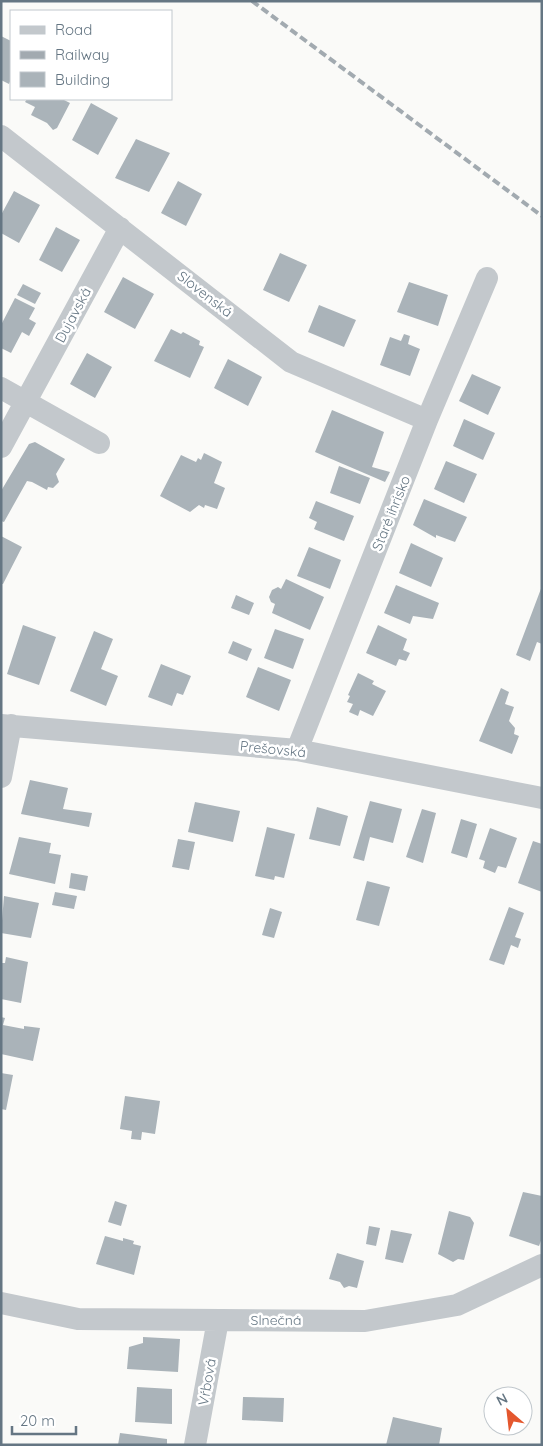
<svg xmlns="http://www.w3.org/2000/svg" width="543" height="1446" font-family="Quicksand,sans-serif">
	<rect width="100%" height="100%" fill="#fafaf8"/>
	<!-- building -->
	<path fill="#aab3b9" d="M 1,36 L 11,41 L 11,79 L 9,84 L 1,80 Z
		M 27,99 L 62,99 L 70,103 L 57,128 L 53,130 L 47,123 L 31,115 L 35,107 L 25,102 Z
		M 91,103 L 118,118 L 98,155 L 72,140 Z
		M 136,139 L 170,153 L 149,192 L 115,178 Z
		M 178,181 L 202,194 L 186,226 L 161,213 Z
		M 14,191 L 40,205 L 19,243 L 1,233 L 1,215 Z
		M 56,227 L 80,240 L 62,272 L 39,260 Z
		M 280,253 L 307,265 L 289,302 L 263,290 Z
		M 123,277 L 154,294 L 135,329 L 104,312 Z
		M 409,282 L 448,295 L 438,326 L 397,312 Z
		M 23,284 L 41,293 L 35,304 L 17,295 Z
		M 15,298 L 35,308 L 29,319 L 36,323 L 29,336 L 22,332 L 11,353 L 1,348 L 1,325 Z
		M 319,305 L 356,320 L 344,347 L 308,332 Z
		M 171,329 L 181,334 L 183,332 L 200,341 L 199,345 L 204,347 L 190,378 L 154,361 Z
		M 404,334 L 410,336 L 408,344 L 420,349 L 410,376 L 380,365 L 390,337 L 401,341 Z
		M 87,353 L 112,367 L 95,398 L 70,384 Z
		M 228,359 L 262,377 L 248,406 L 214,388 Z
		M 472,374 L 501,387 L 488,415 L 459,401 Z
		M 332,410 L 384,432 L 372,467 L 390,472 L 385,482 L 315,452 Z
		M 464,419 L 495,433 L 483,460 L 453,446 Z
		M 35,442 L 65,459 L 56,474 L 59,482 L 53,488 L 48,487 L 47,490 L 32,482 L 27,481 L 4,522 L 1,521 L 1,491 L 29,444 Z
		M 204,453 L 222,462 L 214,483 L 225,488 L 217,509 L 205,505 L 204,508 L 199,505 L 190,512 L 160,496 L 181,455 L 196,462 L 198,458 L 201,460 Z
		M 446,461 L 477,474 L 464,503 L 434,489 Z
		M 339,466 L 370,478 L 360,504 L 330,493 Z
		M 424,499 L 467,517 L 455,542 L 436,535 L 436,538 L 413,525 Z
		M 316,501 L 354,516 L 344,541 L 314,529 L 317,522 L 309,518 Z
		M 1,536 L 22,547 L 3,584 L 1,584 Z
		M 411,543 L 443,558 L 431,587 L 399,573 Z
		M 309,547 L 341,560 L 330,589 L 297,576 Z
		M 286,579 L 324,597 L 310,630 L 272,613 L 275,604 L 271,602 L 269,597 L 272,590 L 278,587 L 281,589 Z
		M 396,585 L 439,603 L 433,619 L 413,616 L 410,624 L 384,613 Z
		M 542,586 L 542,644 L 537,642 L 530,661 L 516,655 Z
		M 236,595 L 254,603 L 249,615 L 231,608 Z
		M 23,625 L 56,637 L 39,685 L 7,674 Z
		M 378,625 L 407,639 L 403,650 L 410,653 L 406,661 L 399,659 L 396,666 L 366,653 Z
		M 275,629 L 304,639 L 293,669 L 264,658 Z
		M 94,631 L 113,639 L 101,669 L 118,676 L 106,706 L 70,691 Z
		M 233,641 L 252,649 L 247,661 L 228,653 Z
		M 161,664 L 191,676 L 183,695 L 177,693 L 172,706 L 148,697 Z
		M 258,667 L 291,680 L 279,711 L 246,697 Z
		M 358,673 L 374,681 L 372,684 L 386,691 L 373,716 L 360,710 L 358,716 L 349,712 L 353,704 L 347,702 L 350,696 L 348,695 Z
		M 501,688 L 509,692 L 505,704 L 514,707 L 509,721 L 515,728 L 514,734 L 519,736 L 512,754 L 479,741 Z
		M 30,780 L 68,788 L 63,809 L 92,813 L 89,827 L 21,814 Z
		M 370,801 L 402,809 L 393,843 L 370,837 L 364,861 L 353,858 Z
		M 195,802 L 240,811 L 233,842 L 188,832 Z
		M 317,807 L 348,816 L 340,846 L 309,839 Z
		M 422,809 L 436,813 L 423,863 L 406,857 Z
		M 461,819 L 477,824 L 467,858 L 451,853 Z
		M 267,827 L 295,834 L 284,878 L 275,876 L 274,880 L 255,876 Z
		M 490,828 L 517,838 L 506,868 L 498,866 L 495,873 L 483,868 L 485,861 L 479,859 Z
		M 19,837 L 51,843 L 49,853 L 61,855 L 55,884 L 9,874 Z
		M 178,839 L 195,842 L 189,870 L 172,867 Z
		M 533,841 L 542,844 L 542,892 L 518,883 Z
		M 71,873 L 88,876 L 85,891 L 69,888 Z
		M 367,881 L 390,887 L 379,926 L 356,920 Z
		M 55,892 L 77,896 L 74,909 L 52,905 Z
		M 4,896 L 39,903 L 31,938 L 1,933 Z
		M 509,907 L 524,913 L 515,937 L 521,939 L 518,948 L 511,945 L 504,965 L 489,960 Z
		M 270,908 L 282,912 L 274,938 L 262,935 Z
		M 6,957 L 28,962 L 21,1003 L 1,999 L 1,963 L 5,963 Z
		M 1,1017 L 5,1018 L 3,1025 L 24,1029 L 24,1026 L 40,1028 L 33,1061 L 1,1054 Z
		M 1,1073 L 13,1075 L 6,1110 L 1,1109 Z
		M 125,1096 L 160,1101 L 155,1134 L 142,1132 L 141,1140 L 131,1139 L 132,1131 L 120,1129 Z
		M 523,1192 L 542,1196 L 542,1238 L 539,1246 L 509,1236 Z
		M 115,1201 L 127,1205 L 121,1226 L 108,1222 Z
		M 449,1211 L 470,1217 L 474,1223 L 464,1260 L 458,1259 L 453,1262 L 438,1254 Z
		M 369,1226 L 380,1228 L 376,1246 L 366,1244 Z
		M 391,1230 L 412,1234 L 403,1263 L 385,1259 Z
		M 105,1236 L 123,1241 L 123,1238 L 134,1241 L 133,1244 L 141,1246 L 134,1275 L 96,1264 Z
		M 337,1253 L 364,1261 L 357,1288 L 349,1286 L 344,1288 L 340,1282 L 329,1279 Z
		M 143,1337 L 180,1339 L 178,1372 L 127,1369 L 129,1347 L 143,1343 Z
		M 137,1387 L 172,1389 L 172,1424 L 135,1422 Z
		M 243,1397 L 284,1398 L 283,1422 L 242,1420 Z
		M 393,1417 L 442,1428 L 439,1445 L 386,1445 Z
		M 120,1433 L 167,1439 L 167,1445 L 118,1445 Z"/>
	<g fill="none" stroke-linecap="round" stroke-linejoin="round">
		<!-- minor -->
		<path stroke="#c3c8cc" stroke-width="22" d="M 1,136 L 291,362 L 427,420
			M 1,388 L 99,443
			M 1,447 L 120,228
			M 1,725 L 297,750 L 542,798
			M 297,750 L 427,420 L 487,278
			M 1,777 L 11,725
			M 1,1303 L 78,1319 L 365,1321 L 457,1305 L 542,1265
			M 195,1445 L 218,1320"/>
		<!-- rail -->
		<path stroke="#a2aab0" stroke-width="4" stroke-dasharray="8 4" stroke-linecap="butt" d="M 252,1 L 542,216"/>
	</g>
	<g text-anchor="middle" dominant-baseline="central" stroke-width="5" stroke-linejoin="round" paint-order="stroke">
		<!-- street labels -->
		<g font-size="14" fill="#657683" stroke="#fff">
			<text transform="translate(205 294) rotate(38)">Slovenská</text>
			<text transform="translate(73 315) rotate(-62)">Dujavská</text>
			<text transform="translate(391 513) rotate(-68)">Staré ihrisko</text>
			<text transform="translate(273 749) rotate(6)">Prešovská</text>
			<text x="276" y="1320">Slnečná</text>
			<text transform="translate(207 1382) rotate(-80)">Vŕbová</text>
		</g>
	</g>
	<!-- border -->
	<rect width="543" height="1446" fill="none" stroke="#657683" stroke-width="5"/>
	<!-- legend -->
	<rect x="10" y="10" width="162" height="90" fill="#ffffff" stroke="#c1c8cd"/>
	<rect x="20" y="26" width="25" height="8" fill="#c3c8cc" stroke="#c1c8cd"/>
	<text x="55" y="35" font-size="15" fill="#657683">Road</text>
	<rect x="20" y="51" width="25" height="8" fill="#a2aab0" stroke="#c1c8cd"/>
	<text x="55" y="60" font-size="15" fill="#657683">Railway</text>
	<rect x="20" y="72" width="25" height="15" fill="#aab3b9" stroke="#c1c8cd"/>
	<text x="55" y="85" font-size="15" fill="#657683">Building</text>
	<!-- north arrow -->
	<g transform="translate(508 1411) rotate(332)"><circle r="24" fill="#ffffff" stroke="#c1c8cd"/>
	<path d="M0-4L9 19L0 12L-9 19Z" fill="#e4572e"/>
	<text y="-8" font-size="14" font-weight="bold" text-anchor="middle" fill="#657683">N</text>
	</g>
	<!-- scale -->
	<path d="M12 1426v8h64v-8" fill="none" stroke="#657683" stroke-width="2.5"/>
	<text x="20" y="1426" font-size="15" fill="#657683" stroke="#ffffff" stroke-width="4" paint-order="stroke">20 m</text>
</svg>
